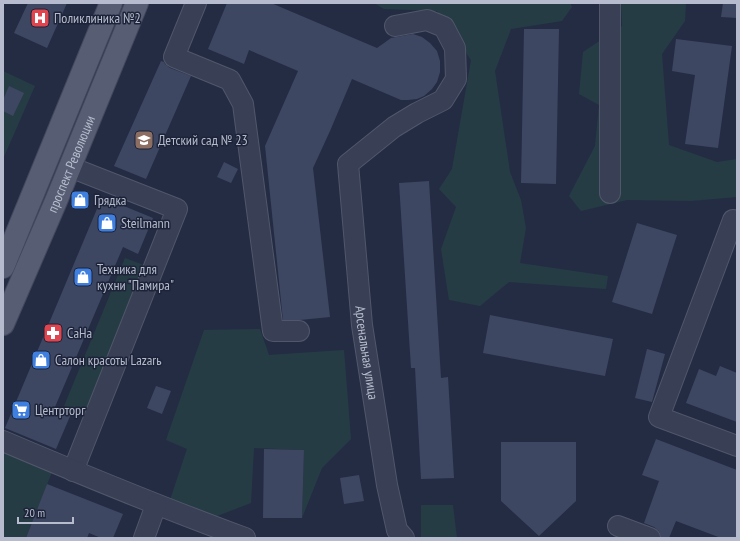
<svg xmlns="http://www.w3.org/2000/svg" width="740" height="541" font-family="'PT Sans Narrow',sans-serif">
	<rect width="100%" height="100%" fill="#242c44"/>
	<!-- green -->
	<path fill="#263c45" d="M 374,3 L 570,3 L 572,7 L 562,21 L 511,29 L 495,71 L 510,172 L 521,200 L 526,228 L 520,263 L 608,276 L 606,289 L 509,282 L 480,306 L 449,300 L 441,249 L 456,207 L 439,189 L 452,169 L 471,60 L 437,11 L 384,9 Z
		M 621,3 L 686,3 L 685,21 L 662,54 L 669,145 L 717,162 L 737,159 L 737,197 L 691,201 L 627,200 L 581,211 L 569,196 L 595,146 L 599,105 L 579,94 L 583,52 L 622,26 Z
		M 3,71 L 35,86 L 3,159 Z
		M 125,258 L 149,267 L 85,414 L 64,406 Z
		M 260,329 L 269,355 L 344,350 L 351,439 L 322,468 L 302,518 L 304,450 L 254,448 L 251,503 L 212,518 L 169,503 L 187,449 L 166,440 L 204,330 Z
		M 3,452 L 52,472 L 26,538 L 3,538 Z
		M 421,505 L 453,505 L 457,538 L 421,538 Z"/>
	<!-- building -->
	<path fill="#3e4762" d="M 28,3 L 67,3 L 47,48 L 14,33 Z
		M 227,3 L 271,3 L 377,48 L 391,38 L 413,34 L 422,37 L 430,43 L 437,51 L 440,61 L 440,72 L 437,82 L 432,89 L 424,96 L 417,99 L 408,100 L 401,100 L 352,79 L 330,131 L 313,168 L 330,317 L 300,320 L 283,320 L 265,146 L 298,71 L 249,50 L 244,64 L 208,49 Z
		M 723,3 L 737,3 L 737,18 L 721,17 Z
		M 524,29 L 559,29 L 556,184 L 521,183 Z
		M 676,39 L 732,46 L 718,148 L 685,144 L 695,75 L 672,71 Z
		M 161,61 L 164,62 L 165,64 L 170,68 L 191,76 L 146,179 L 114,166 Z
		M 9,86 L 24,93 L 13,116 L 3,111 L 3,100 Z
		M 224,162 L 238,169 L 231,183 L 217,177 Z
		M 429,181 L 441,378 L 448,377 L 454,478 L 421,479 L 415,368 L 411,368 L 399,183 Z
		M 102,197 L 153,218 L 138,254 L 123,247 L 55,407 L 71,414 L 56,449 L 5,428 Z
		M 637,223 L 677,235 L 652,314 L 612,302 Z
		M 490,315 L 613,339 L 605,376 L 483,353 Z
		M 647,349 L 665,354 L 652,402 L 635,398 Z
		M 720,366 L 737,373 L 737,422 L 686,403 L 699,369 L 716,376 Z
		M 156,386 L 171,391 L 162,414 L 147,408 Z
		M 656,439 L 737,470 L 737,538 L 721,538 L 676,521 L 669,538 L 665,538 L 661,537 L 659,531 L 654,527 L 644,523 L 659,481 L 642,475 Z
		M 501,442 L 576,442 L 576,501 L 539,536 L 501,501 Z
		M 264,449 L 304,450 L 302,518 L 263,518 Z
		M 359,475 L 364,501 L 344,504 L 340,478 Z
		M 47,484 L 123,514 L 113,538 L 101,538 L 89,533 L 87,538 L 26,538 Z"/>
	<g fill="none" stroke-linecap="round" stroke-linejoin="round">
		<!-- minor casing -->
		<g stroke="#51576b" stroke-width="22">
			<g id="minor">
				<path d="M 196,3 L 174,57 L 230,80 L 243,104 L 273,331 L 299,331"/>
				<path id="s1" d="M 395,26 L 427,20 L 444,27 L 455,48 L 456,79 L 443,100 L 417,113 L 394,127 L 348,164 L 362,325 L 387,485 L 397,530 L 404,538"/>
				<path d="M 70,167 L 177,209 L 73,471"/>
				<path d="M 610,193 L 610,3"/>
				<path d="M 737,222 L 733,220 L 659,417 L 737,446"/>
				<path d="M 3,441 C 83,475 163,508 245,538"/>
				<path d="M 618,526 L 650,538"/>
				<path d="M 144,538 L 156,505"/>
			</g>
		</g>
		<!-- major casing -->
		<g stroke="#42485d" stroke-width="24">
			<g id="major">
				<path d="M 3,267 L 111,3"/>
				<path id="s2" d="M 3,324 L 56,201 L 137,3"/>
			</g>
		</g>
		<!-- minor -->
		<use href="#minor" stroke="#393f54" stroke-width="20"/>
		<!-- major -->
		<use href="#major" stroke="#575e74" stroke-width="22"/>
	</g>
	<!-- icons -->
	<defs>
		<g id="hospital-square" transform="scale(1)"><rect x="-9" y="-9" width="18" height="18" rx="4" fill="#e0444e" stroke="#1d2439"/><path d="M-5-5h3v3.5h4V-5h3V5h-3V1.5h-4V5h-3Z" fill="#fff"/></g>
		<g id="school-square" transform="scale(1)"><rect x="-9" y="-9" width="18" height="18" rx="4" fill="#8d6e63" stroke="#1d2439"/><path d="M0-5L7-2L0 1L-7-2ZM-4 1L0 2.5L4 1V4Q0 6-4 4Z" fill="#fff"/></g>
		<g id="shop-square" transform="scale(1)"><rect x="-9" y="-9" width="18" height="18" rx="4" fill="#3f7fe0" stroke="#1d2439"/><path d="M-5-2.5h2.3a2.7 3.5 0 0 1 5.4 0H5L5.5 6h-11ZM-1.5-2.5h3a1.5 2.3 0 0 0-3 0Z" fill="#fff"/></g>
		<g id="pharmacy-square" transform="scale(1)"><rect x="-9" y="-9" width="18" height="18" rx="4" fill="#e0444e" stroke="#1d2439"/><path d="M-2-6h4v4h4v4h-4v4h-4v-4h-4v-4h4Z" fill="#fff"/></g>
		<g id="supermarket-square" transform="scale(1)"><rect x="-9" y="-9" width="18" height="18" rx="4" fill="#3f7fe0" stroke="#1d2439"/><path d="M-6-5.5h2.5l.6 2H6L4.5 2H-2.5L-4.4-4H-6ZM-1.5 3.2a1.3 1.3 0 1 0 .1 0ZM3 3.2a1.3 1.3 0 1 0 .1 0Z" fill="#fff"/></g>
	</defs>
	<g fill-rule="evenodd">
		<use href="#hospital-square" x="40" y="18"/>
		<use href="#school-square" x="144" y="140"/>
		<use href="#shop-square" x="80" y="200"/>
		<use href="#shop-square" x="107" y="223"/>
		<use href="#shop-square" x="83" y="277"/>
		<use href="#pharmacy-square" x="53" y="333"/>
		<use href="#shop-square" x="41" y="360"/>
		<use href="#supermarket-square" x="21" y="410"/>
	</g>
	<g text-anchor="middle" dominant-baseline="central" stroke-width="3" stroke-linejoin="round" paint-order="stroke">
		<!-- poi labels -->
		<g font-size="14" fill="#b6bbcd" stroke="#1d2439" text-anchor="start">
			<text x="54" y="18">Поликлиника №2</text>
			<text x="158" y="140">Детский сад № 23</text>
			<text x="94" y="200">Грядка</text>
			<text x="121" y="223">Steilmann</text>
			<text x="97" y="269">Техника для<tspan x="97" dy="16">кухни "Памира"</tspan></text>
			<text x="67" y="333">СаНа</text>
			<text x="55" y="360">Салон красоты Lazarь</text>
			<text x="35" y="410">Центрторг</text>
		</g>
		<!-- street labels -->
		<g font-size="14" fill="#b6bbcd" stroke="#1d2439">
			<text stroke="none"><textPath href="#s2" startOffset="174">проспект Революции</textPath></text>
			<text stroke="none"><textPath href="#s1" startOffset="435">Арсенальная улица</textPath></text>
		</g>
	</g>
	<!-- border -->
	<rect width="740" height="541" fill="none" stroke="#b6bbcd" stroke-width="8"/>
	<!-- scale -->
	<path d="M18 517v6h55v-6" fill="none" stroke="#b6bbcd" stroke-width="2"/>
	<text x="24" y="517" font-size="12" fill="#b6bbcd" stroke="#1d2439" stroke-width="3" paint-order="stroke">20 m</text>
</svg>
